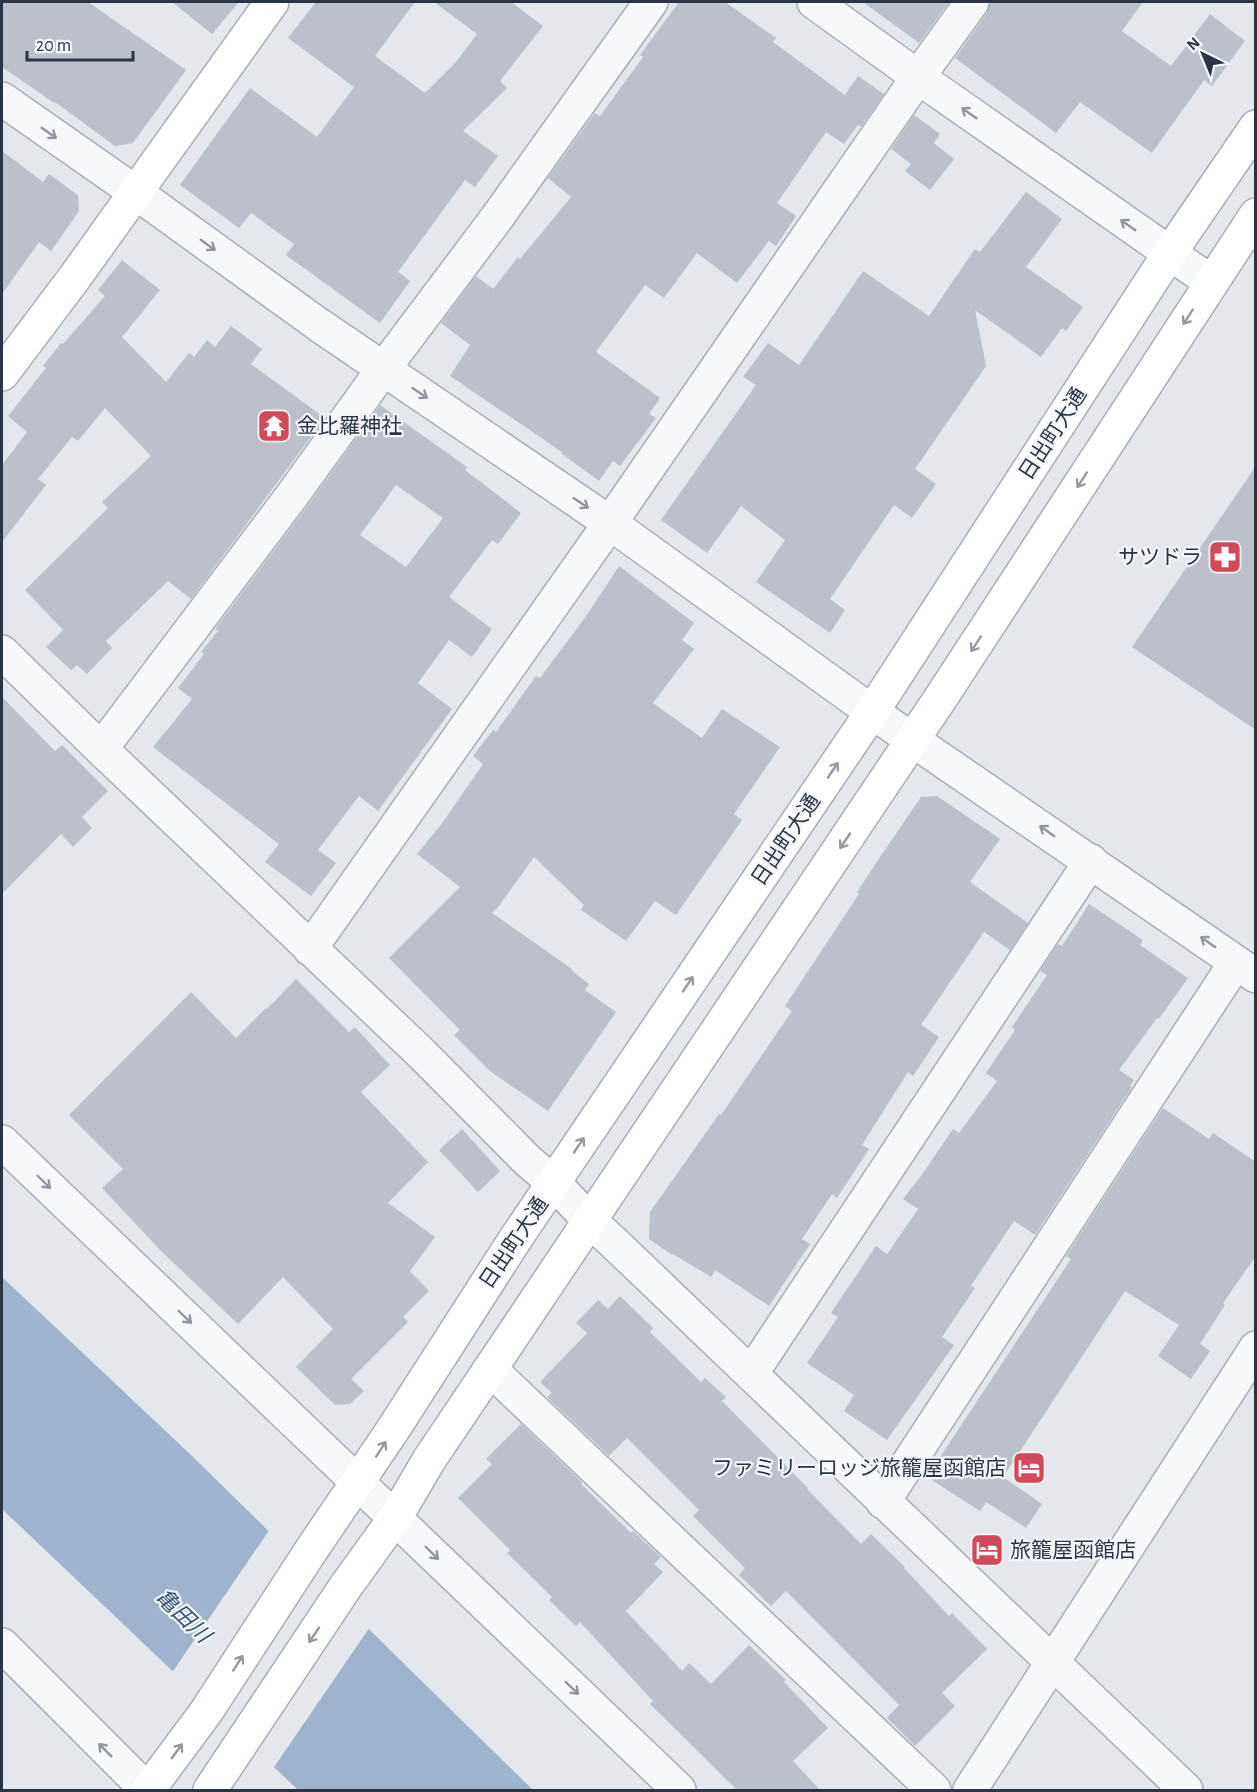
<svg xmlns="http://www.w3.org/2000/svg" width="1257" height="1792" font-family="'Alegreya Sans','Noto Sans JP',sans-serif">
	<rect width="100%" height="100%" fill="#e4e7ec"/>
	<!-- water -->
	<path fill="#9fb4cc" d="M 2,1277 L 190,1454 L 533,1790 L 298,1790 L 2,1509 Z"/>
	<!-- pier -->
	<path fill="#e4e7ec" d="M 270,1529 L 370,1627 L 272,1770 L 171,1674 Z"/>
	<!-- building -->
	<path fill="#bbc0ca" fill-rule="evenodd" d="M 2,2 L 88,2 L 186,70 L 133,143 L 115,146 L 55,102 L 54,103 L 2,67 Z
		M 172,2 L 239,2 L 212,34 Z
		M 316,2 L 415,2 L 375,56 L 425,93 L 456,62 L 477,34 L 434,2 L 511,2 L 543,26 L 500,81 L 507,88 L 463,131 L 498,156 L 475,187 L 465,180 L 398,272 L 410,281 L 380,323 L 286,255 L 294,244 L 251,213 L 239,228 L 180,185 L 250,88 L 317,137 L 354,87 L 288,38 Z
		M 679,2 L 725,2 L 776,38 L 773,42 L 845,95 L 858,76 L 884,94 L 861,127 L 858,125 L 844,144 L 826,132 L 777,203 L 796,216 L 776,246 L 769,241 L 737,283 L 697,253 L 664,298 L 645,285 L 596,352 L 660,398 L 649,414 L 656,418 L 620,466 L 613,461 L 599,481 L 561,453 L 562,452 L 450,376 L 470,345 L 441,323 L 476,276 L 493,289 L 518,257 L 520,259 L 571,197 L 548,178 L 595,113 L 600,116 L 643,57 L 640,55 Z
		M 863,2 L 949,2 L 919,43 Z
		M 990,2 L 1143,2 L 1122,31 L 1171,66 L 1210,14 L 1245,41 L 1212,86 L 1204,80 L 1152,153 L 1080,102 L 1056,133 L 955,58 L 987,13 Z
		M 914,115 L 940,134 L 934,143 L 954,159 L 930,190 L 905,171 L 911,164 L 891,149 Z
		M 2,151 L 43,182 L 49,174 L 78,195 L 79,211 L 51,251 L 39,242 L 2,294 Z
		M 1026,192 L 1062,219 L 1026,267 L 1083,307 L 1066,331 L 1062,328 L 1041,357 L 975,310 L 986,366 L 915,469 L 936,484 L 912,518 L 894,505 L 830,599 L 845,610 L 830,633 L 756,582 L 785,540 L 741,506 L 707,553 L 661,520 L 756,385 L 743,377 L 768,343 L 799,365 L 863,271 L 929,316 L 975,249 L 980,252 Z
		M 122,260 L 160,290 L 122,337 L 166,382 L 189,353 L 194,357 L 207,340 L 215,347 L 231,326 L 262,349 L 251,364 L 325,418 L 191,599 L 168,581 L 106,641 L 112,648 L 87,674 L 77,665 L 71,670 L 46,647 L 63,630 L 25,590 L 108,508 L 102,502 L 151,456 L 105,408 L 78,441 L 72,437 L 38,479 L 46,485 L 2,542 L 2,465 L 27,432 L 8,416 L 46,368 L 43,366 L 61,343 L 63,344 L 105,296 L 98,290 Z
		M 380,405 L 467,467 L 465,470 L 521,513 L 498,544 L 492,540 L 449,597 L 492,629 L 472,657 L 449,640 L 418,683 L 452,709 L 378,811 L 359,796 L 318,850 L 336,863 L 311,896 L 265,862 L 279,844 L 153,747 L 192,699 L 178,688 L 204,654 L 201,652 L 218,631 L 215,629 L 306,508 ZM 396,485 L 443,518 L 406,567 L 360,535 Z
		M 1256,466 L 1256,730 L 1132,647 Z
		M 619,566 L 694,623 L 682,640 L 694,649 L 653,703 L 702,738 L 722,709 L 780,747 L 734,814 L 742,820 L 676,915 L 655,901 L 626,941 L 581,910 L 584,905 L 534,857 L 499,906 L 492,913 L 572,969 L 571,970 L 589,984 L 585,990 L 616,1012 L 548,1111 L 490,1071 L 454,1035 L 460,1030 L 389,958 L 460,887 L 417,854 L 443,822 L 483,764 L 473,756 L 493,730 L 496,732 L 536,676 L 540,678 L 589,612 Z
		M 2,697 L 55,751 L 62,745 L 108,791 L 82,817 L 92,828 L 73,847 L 61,834 L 2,894 Z
		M 937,796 L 1000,839 L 970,882 L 1028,923 L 1010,950 L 984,932 L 921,1025 L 939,1037 L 913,1076 L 908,1072 L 862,1145 L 869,1149 L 837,1198 L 832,1194 L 802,1239 L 810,1244 L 769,1306 L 715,1270 L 711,1277 L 673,1254 L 672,1255 L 649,1239 L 650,1212 L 719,1114 L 721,1115 L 792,1011 L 785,1006 L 859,894 L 857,892 L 878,860 L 921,797 Z
		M 1089,904 L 1143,940 L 1140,945 L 1188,978 L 1159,1019 L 1157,1018 L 1119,1070 L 1134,1080 L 1130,1086 L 1132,1087 L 1035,1235 L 1014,1221 L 971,1286 L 975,1288 L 942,1337 L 954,1345 L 887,1440 L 844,1411 L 854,1395 L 807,1363 L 838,1317 L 831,1313 L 876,1246 L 887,1254 L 918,1209 L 903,1199 L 921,1176 L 953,1129 L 959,1133 L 997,1081 L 986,1073 L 1015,1030 L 1012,1027 L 1047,975 L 1040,971 L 1058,944 L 1062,946 Z
		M 296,979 L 349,1032 L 355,1027 L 390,1065 L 361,1092 L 428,1162 L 388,1203 L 435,1237 L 410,1271 L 429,1291 L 403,1317 L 408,1322 L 351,1379 L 364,1391 L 350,1404 L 335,1405 L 296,1367 L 333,1329 L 283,1277 L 238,1324 L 162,1252 L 102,1188 L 123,1169 L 69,1115 L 191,992 L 236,1038 L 266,1008 L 267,1009 Z
		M 1163,1108 L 1209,1139 L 1213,1133 L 1256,1162 L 1256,1256 L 1223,1303 L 1225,1305 L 1200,1344 L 1210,1351 L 1191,1379 L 1158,1356 L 1179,1325 L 1125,1291 L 1003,1477 L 1042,1504 L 1026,1528 L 986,1502 L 980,1511 L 927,1477 L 1071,1259 L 1066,1256 Z
		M 462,1129 L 500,1171 L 478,1192 L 439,1150 Z
		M 620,1296 L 653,1328 L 650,1332 L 701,1382 L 705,1378 L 726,1397 L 722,1401 L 808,1488 L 807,1489 L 861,1544 L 871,1534 L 905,1567 L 904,1568 L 949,1616 L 952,1613 L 987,1649 L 942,1693 L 955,1706 L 915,1746 L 887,1718 L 899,1705 L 786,1591 L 771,1606 L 739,1575 L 745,1568 L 693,1516 L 699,1510 L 627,1438 L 609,1456 L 547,1397 L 552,1393 L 540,1382 L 587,1333 L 576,1323 L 598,1300 L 608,1309 Z
		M 521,1424 L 583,1483 L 581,1484 L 631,1533 L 633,1531 L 661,1557 L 654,1564 L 663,1572 L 626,1611 L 682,1671 L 689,1663 L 711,1684 L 749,1645 L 786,1680 L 784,1682 L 828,1728 L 793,1761 L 821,1791 L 738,1791 L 650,1704 L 653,1701 L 580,1622 L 576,1626 L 549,1600 L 552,1597 L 507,1553 L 510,1550 L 458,1498 L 492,1464 L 486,1459 Z"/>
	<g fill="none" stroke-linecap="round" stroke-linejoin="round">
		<!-- street casing -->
		<g stroke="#a9aeb7" stroke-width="36">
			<path id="street" d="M 814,2 L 918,77 L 1211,282
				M 2,99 L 135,192 L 319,325 L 610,523 L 872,712 L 1256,976
				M 2,652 L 101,749 L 422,1054 L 528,1161 L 554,1183 L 590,1221 L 612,1241 L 1186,1790
				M 101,749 L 291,497 L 384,368 L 496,219 L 651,2
				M 310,949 L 610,523 L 918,77 L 972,2
				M 2,1142 L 679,1790
				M 490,1369 L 934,1790
				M 751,1374 L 1091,861
				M 883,1502 L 1236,962
				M 2,1645 L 147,1790
				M 970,1790 L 1256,1348"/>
		</g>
		<!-- secondary casing -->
		<g stroke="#a9aeb7" stroke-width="36">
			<path id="secondary" d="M 2,374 L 75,277 L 272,2
				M 148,1790 L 206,1712 L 312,1549 L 392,1431 L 516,1238 L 872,712 L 1169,254 L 1256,127
				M 210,1790 L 346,1586 L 395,1518 L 429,1460 L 942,696 L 1256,215"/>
		</g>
		<!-- street -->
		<use href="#street" stroke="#f7f8fa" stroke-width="33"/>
		<!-- secondary -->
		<use href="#secondary" stroke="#fff" stroke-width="33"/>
	</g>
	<!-- one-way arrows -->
	<defs><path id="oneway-shaft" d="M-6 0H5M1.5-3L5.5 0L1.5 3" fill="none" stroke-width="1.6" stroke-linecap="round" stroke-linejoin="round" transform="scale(1.5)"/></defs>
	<g stroke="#9196a0">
		<use href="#oneway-shaft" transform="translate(969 113) rotate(-145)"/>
		<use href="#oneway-shaft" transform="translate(49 133) rotate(35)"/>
		<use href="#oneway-shaft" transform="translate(1128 225) rotate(-145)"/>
		<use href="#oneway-shaft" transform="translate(208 245) rotate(36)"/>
		<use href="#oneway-shaft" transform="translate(420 393) rotate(34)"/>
		<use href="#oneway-shaft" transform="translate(581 503) rotate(34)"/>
		<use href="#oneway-shaft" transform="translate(1047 831) rotate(-145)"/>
		<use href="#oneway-shaft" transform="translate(1208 942) rotate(-145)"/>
		<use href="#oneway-shaft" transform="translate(44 1182) rotate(44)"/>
		<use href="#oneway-shaft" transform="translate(185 1317) rotate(44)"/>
		<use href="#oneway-shaft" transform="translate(432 1553) rotate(44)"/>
		<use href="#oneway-shaft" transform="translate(572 1688) rotate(44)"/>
		<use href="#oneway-shaft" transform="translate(105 1750) rotate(-135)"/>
	</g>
	<g stroke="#959aa2">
		<use href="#oneway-shaft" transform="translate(1188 317) rotate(123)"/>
		<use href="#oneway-shaft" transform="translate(1082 480) rotate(123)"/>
		<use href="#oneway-shaft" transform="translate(976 644) rotate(123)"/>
		<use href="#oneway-shaft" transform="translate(833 770) rotate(-56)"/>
		<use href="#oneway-shaft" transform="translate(845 841) rotate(124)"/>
		<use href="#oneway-shaft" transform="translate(688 984) rotate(-56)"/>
		<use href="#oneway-shaft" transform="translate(579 1145) rotate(-56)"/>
		<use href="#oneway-shaft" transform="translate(381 1449) rotate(-57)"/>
		<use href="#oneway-shaft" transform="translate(314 1635) rotate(124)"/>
		<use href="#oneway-shaft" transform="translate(238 1663) rotate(-57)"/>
		<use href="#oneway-shaft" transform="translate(177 1751) rotate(-54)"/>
	</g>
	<!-- icons -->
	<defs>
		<g id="temple-square" transform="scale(1.725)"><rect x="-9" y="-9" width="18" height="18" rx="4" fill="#d1495b" stroke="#f4f6f9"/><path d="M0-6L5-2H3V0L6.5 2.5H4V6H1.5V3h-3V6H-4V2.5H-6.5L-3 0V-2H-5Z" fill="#fff"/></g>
		<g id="pharmacy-square" transform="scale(1.725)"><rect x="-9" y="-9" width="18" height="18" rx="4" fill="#d1495b" stroke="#f4f6f9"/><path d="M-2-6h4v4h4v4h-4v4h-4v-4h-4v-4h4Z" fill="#fff"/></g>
		<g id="hotel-square" transform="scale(1.725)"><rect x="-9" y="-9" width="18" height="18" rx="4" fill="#d1495b" stroke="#f4f6f9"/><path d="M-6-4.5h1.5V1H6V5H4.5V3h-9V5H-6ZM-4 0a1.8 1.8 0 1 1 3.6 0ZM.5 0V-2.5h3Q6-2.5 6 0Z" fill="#fff"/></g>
	</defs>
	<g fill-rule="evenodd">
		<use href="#temple-square" x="274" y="426"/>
		<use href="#pharmacy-square" x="1225" y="557"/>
		<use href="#hotel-square" x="1029" y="1468"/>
		<use href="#hotel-square" x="987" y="1550"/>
	</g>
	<g text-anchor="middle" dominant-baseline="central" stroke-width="4.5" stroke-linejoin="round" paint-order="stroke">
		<!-- poi labels -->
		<g font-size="21" fill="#2b3445" stroke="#f4f6f9" text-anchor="start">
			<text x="297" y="426">金比羅神社</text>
			<text x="1202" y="557" text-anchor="end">サツドラ</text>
			<text x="1006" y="1468" text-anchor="end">ファミリーロッジ旅籠屋函館店</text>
			<text x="1010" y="1550">旅籠屋函館店</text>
		</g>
		<!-- street labels -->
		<g font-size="21" fill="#2b3445" stroke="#f4f6f9">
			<text transform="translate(1053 434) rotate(-57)">日出町大通</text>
			<text transform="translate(786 840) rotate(-56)">日出町大通</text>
			<text transform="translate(514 1243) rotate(-56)">日出町大通</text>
		</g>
		<!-- water labels -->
		<g font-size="22" font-style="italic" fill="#34527a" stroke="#f4f6f9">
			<text transform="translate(183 1616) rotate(44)">亀田川</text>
		</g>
	</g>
	<!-- border -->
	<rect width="1257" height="1792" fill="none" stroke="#2b3445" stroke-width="6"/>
	<!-- north arrow -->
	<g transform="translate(1203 54) rotate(317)" stroke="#f4f6f9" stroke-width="4.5" paint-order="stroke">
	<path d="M0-4.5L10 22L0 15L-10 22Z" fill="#2b3445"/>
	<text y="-9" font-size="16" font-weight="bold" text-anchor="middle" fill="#2b3445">N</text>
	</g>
	<!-- scale -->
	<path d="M27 51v9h106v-9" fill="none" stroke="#2b3445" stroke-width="3"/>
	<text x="36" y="51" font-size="18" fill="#2b3445" stroke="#f4f6f9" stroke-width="4.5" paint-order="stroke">20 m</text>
</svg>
